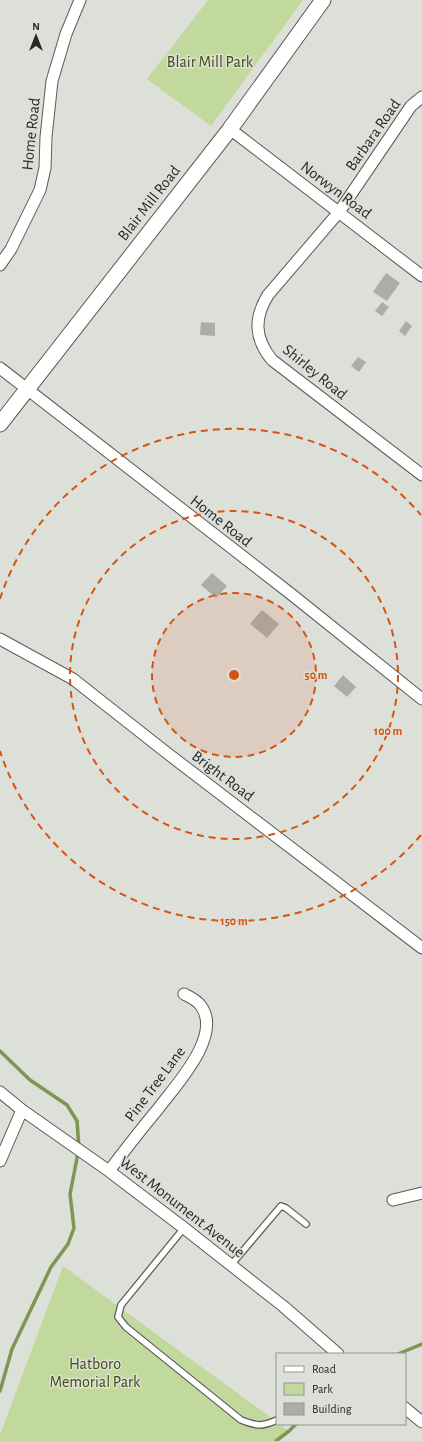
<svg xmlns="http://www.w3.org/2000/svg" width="422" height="1441" font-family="'Alegreya Sans',sans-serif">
	<rect width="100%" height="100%" fill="#dddfd9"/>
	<!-- green -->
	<path fill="#c2d99d" d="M 208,0 L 303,0 L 211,126 L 147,79 Z
		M 63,1266 L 277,1422 L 277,1424 L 279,1424 L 289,1431 L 279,1441 L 0,1441 L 0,1435 Z"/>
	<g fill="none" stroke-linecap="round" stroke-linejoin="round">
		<!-- stream -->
		<path stroke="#7e9652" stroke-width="3.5" d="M 0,1051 L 30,1080 L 67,1105 L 77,1121 L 79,1148 L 70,1194 L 74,1228 L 68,1244 L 51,1267 L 12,1349 L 0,1391
			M 398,1354 L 422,1344
			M 276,1441 L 289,1431 L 296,1424"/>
	</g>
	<!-- building -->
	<path fill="#abada7" d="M 386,273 L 400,283 L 387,301 L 373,292 Z
		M 382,302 L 389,307 L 382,316 L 375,311 Z
		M 406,321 L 412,326 L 405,336 L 399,331 Z
		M 201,322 L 215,323 L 215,336 L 200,335 Z
		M 358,357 L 366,362 L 359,372 L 351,366 Z
		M 212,573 L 227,586 L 216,598 L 201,585 Z
		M 262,610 L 279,624 L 267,638 L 250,624 Z
		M 343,675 L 356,687 L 347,697 L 334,686 Z"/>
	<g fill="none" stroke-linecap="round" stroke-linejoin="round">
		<!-- service casing -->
		<g stroke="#5a5c57" stroke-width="8">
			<path id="service" d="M 184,1228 L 121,1305 L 118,1317 L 126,1327 L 241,1420 C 257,1426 261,1427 277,1420
				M 231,1265 L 281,1206 L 286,1208 L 306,1224"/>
		</g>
		<!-- minor casing -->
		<g stroke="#5a5c57" stroke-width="13">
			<path id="minor" d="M 422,97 L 411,106 L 339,212 L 268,295 C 254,318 254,338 272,360 L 422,475
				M 230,129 L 422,276
				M 0,265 L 11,249 L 40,190 L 45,168 L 46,137 L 52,81 L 66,34 L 80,0
				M 0,368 L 291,594 L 422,699
				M 0,639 L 73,679 L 167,753 L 422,948
				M 0,1092 L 22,1110 L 109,1171 L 184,1228 L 283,1306 L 338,1354
				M 0,1161 L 22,1110
				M 109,1171 C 125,1150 141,1129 158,1109 C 175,1086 223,1036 201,1006 C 197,1000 190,997 184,994
				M 393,1200 L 422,1193
				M 405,1408 L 422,1422"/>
		</g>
		<!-- secondary casing -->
		<g stroke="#5a5c57" stroke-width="17">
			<path id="secondary" d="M 0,424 L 230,129 L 323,0"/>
		</g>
		<!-- service -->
		<use href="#service" stroke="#fff" stroke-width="5.5"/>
		<!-- minor -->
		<use href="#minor" stroke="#fff" stroke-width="11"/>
		<!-- secondary -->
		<use href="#secondary" stroke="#fff" stroke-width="15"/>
	</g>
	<!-- distance rings -->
	<circle cx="234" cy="675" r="82" fill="#d5540f" fill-opacity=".12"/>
	<g fill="none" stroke="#d5540f" stroke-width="2" stroke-dasharray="7 5">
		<circle cx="234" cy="675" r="82"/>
		<circle cx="234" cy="675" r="164"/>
		<path d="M421 835A246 246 0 0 1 0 751M0 599A246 246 0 0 1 421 515"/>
	</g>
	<g text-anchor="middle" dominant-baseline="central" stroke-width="3" stroke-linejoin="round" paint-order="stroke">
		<!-- park labels -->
		<g font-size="16" fill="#3b4f06" stroke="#dddfd9">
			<text x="210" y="62">Blair Mill Park</text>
			<text x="95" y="1364">Hatboro<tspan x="95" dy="18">Memorial Park</tspan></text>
		</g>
		<!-- street labels -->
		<g font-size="16" fill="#282926" stroke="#dddfd9">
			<text transform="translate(31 134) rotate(-84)">Home Road</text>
			<text transform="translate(373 135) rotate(-55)">Barbara Road</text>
			<text transform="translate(336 190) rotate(37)">Norwyn Road</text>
			<text transform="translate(149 203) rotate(-52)">Blair Mill Road</text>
			<text transform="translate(315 372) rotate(39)">Shirley Road</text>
			<text transform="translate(221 521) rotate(38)">Home Road</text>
			<text transform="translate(223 776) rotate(37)">Bright Road</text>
			<text transform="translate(155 1084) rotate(-53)">Pine Tree Lane</text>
			<text transform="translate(182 1207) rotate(38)">West Monument Avenue</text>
		</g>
	</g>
	<circle cx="234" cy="675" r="6" fill="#d5540f" stroke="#dddfd9" stroke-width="2"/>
	<g font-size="12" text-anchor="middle" font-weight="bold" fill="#d5540f" stroke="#dddfd9" stroke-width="3" stroke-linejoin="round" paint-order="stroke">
		<text x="316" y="679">50 m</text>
		<text x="388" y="735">100 m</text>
		<text x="234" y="925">150 m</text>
	</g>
	<!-- legend -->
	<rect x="276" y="1353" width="130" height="72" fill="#dddfd9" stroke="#959691"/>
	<rect x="284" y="1366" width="20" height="6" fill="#ffffff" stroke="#959691"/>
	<text x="312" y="1373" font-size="12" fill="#282926">Road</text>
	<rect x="284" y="1383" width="20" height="12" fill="#c2d99d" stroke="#959691"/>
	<text x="312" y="1393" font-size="12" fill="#282926">Park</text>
	<rect x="284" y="1403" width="20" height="12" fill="#abada7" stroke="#959691"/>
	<text x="312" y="1413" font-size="12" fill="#282926">Building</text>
	<!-- north arrow -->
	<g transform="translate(36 36)" stroke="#dddfd9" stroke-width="3" paint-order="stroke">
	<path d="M0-3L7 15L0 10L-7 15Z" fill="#282926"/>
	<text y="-6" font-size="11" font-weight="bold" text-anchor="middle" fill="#282926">N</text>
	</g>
</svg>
